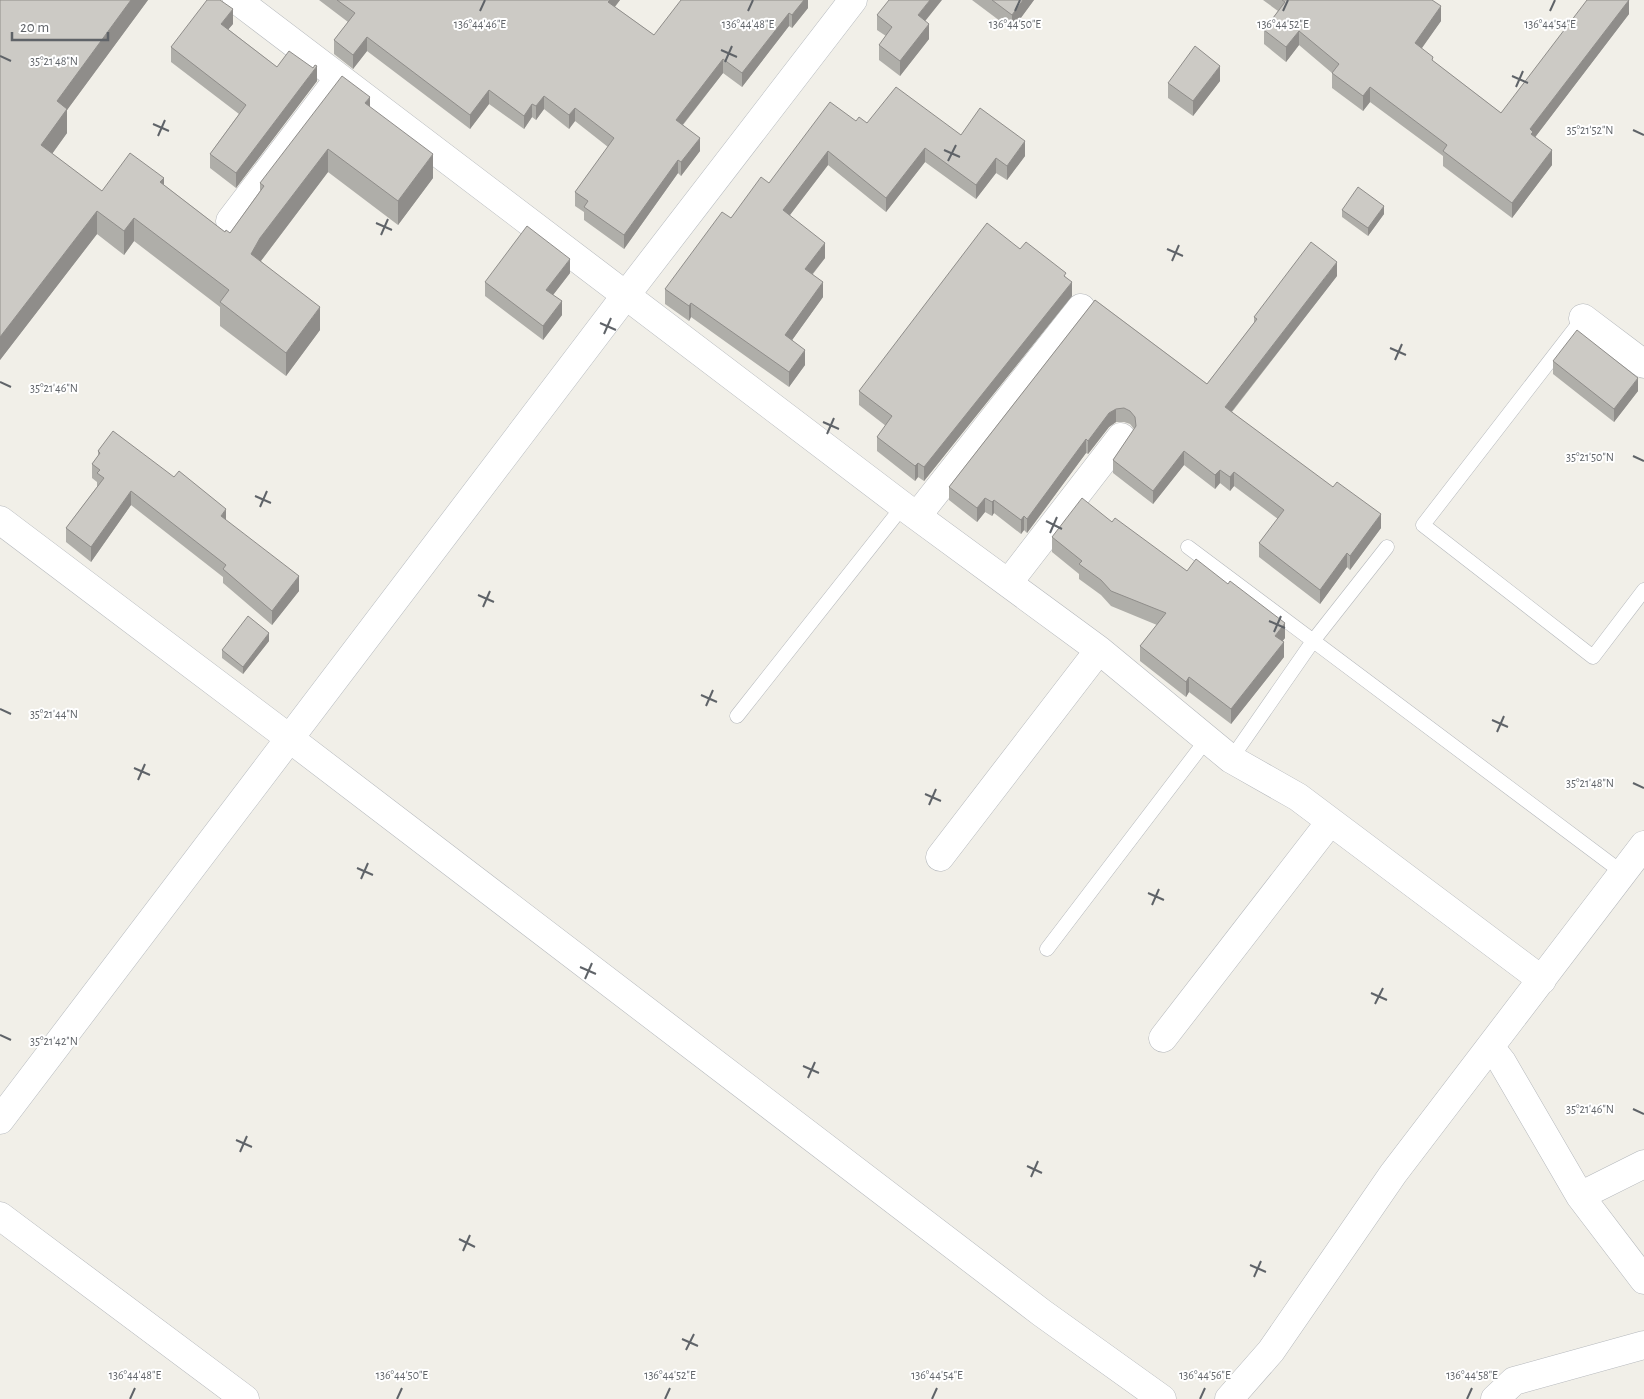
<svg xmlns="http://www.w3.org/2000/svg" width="1644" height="1399" font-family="'Alegreya Sans',sans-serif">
	<rect width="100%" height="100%" fill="#f1efe8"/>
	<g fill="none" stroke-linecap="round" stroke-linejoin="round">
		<!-- lane casing -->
		<g stroke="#b5b8bc" stroke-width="15">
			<path id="lane" d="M 1583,318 L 1423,525 L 1593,657 L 1644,590
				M 1188,547 L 1623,873
				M 737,716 L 903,506
				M 1231,759 L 1313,641 L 1387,547
				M 1047,949 L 1207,739"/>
		</g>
		<!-- street casing -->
		<g stroke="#b5b8bc" stroke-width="29">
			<path id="street" d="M 237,0 L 903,506 L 1099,650 L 1231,759 L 1298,797 L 1542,980
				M 230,221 L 339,78
				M 1583,318 L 1644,364
				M 917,516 L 1081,308
				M 0,520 L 289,738 L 1042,1313 L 1162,1399
				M 1009,582 L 1121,437
				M 940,857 L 1099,650
				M 1163,1038 L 1330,822
				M 1490,1047 L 1502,1062 L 1580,1196 L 1644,1280
				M 1580,1196 L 1644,1164
				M 0,1216 L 245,1399
				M 1229,1399 L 1271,1351 L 1393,1174 L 1644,845
				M 1495,1399 L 1514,1381 L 1644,1345"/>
		</g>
		<!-- secondary casing -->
		<g stroke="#b6babf" stroke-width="29">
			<path id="secondary" d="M 0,1120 L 626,295 L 853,0"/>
		</g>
		<!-- lane -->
		<use href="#lane" stroke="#fff" stroke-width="14"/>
		<!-- street -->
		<use href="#street" stroke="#fff" stroke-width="28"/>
		<!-- secondary -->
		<use href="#secondary" stroke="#fff" stroke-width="28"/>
	</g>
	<!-- wall -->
	<path fill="#afaea9" d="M 0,0 L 148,0 L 67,110 L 67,133 L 52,154 L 102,191 L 164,185 L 225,232 L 230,233 L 260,191 L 260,183 L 370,107 L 433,178 L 398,225 L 328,172 L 261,261 L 320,330 L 286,376 L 220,326 L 220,307 L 134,241 L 124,255 L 97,234 L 0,360 Z
		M 319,0 L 620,0 L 615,7 L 654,35 L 808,0 L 808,8 L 792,28 L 789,26 L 742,87 L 723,73 L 683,125 L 700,151 L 681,176 L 678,173 L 624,249 L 584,220 L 584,212 L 575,206 L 575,192 L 608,147 L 575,121 L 569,129 L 544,109 L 536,120 L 532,117 L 524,129 L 489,104 L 470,129 L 367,51 L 353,69 L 334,54 L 334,40 L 348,22 Z
		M 972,0 L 1034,0 L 1012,30 Z
		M 1263,0 L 1432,0 L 1441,21 L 1421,48 L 1433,61 L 1501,113 L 1629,0 L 1629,14 L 1535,137 L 1552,165 L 1512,218 L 1443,166 L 1443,156 L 1370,102 L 1363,111 L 1332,88 L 1332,73 L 1299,45 L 1286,62 L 1264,44 L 1264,30 L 1278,11 Z
		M 877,15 L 925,21 L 929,39 L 900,76 L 879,60 L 879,45 L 886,36 L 877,30 Z
		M 233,24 L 228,29 L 277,67 L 317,81 L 236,188 L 210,168 L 210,154 L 239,114 L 171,62 L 171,47 Z
		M 1220,81 L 1193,116 L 1168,98 L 1168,83 Z
		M 856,121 L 961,135 L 1025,156 L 1007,180 L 996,173 L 976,199 L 925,162 L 886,212 L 828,165 L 790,215 L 825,258 L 813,274 L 823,297 L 792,340 L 805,365 L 789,387 L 691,317 L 689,321 L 665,304 L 665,289 L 731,218 L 769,183 Z
		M 1342,210 L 1384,214 L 1368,236 L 1342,217 Z
		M 1020,249 L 1066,277 L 1072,296 L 924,481 L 918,477 L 915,481 L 877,451 L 877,437 L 886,426 L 859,405 L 859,391 Z
		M 570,273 L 553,295 L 562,315 L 543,340 L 485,296 L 485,282 Z
		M 1337,276 L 1232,412 L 1381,528 L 1350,570 L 1347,567 L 1320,604 L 1259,557 L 1259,543 L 1278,519 L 1234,486 L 1230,491 L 1220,483 L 1215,489 L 1184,465 L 1153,504 L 1113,473 L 1113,460 L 1134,429 L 1130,424 L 1124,422 L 1116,422 L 1109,427 L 1088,454 L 1086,453 L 1027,533 L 1024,530 L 1021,534 L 994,513 L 992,516 L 985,512 L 977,522 L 949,500 L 949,487 L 1095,300 L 1207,384 L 1254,323 L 1254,317 Z
		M 1553,361 L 1638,391 L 1614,422 L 1553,374 Z
		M 98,451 L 226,520 L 299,591 L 272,625 L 223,583 L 223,577 L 131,505 L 91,562 L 66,542 L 66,528 L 97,487 L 97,482 L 92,478 L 92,464 L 98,456 Z
		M 1112,522 L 1187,571 L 1285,638 L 1282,641 L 1284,657 L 1231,724 L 1189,692 L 1186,697 L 1140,661 L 1140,646 L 1157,625 L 1111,606 L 1101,595 L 1079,579 L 1079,574 L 1052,552 L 1052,537 Z
		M 269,641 L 243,674 L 222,658 L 222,650 Z"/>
	<!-- shaded-wall -->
	<path fill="#8f8d8a" d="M 131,0 L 148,0 L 67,110 L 67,133 L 41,169 L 41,145 L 57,101 Z
		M 610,0 L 620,0 L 608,15 L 608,2 Z
		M 804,0 L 808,0 L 808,8 L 792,28 L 792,15 Z
		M 930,0 L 942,0 L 918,30 L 918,15 Z
		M 1023,0 L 1034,0 L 1012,30 L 1012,15 Z
		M 1629,0 L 1629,14 L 1533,140 L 1533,146 L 1530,129 Z
		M 1441,6 L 1441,21 L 1415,58 L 1415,43 Z
		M 233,9 L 233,24 L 221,38 L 221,24 Z
		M 789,13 L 789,26 L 742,87 L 742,73 Z
		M 929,24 L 929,39 L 900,76 L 900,61 Z
		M 1299,31 L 1299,45 L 1286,62 L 1286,47 Z
		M 367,37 L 367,51 L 353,69 L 353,55 Z
		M 723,59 L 723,73 L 676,133 L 676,120 Z
		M 317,66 L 317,81 L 236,188 L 236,173 Z
		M 1220,66 L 1220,81 L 1193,116 L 1193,101 Z
		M 1370,87 L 1370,102 L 1363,111 L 1363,96 Z
		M 489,90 L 489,104 L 470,129 L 470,115 Z
		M 544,96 L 544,109 L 536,120 L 536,106 Z
		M 370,97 L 370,121 L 365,103 Z
		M 532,104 L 532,117 L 524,129 L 524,116 Z
		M 575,108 L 575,121 L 569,129 L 569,115 Z
		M 700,138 L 700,151 L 681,176 L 681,162 Z
		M 1025,141 L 1025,156 L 1007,180 L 1007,166 Z
		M 925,148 L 925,162 L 886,212 L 886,198 Z
		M 328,149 L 328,172 L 260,262 L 251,254 L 260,238 Z
		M 1552,150 L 1552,165 L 1512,218 L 1512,203 Z
		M 828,151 L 828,165 L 783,224 L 783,210 Z
		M 433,154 L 433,178 L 398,225 L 398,201 Z
		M 996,158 L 996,173 L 976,199 L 976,185 Z
		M 678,160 L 678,173 L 624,249 L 624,235 Z
		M 164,178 L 164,201 L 160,182 Z
		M 1384,206 L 1384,214 L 1368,236 L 1368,228 Z
		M 97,211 L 97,234 L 0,360 L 0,337 Z
		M 134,218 L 134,241 L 124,255 L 124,231 Z
		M 825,243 L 825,258 L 805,283 L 805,269 Z
		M 570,259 L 570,273 L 546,304 L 546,290 Z
		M 1337,262 L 1337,276 L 1225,420 L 1225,407 Z
		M 823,282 L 823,297 L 785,350 L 785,335 Z
		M 1072,282 L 1072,296 L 924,481 L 924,467 Z
		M 562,301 L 562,315 L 543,340 L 543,326 Z
		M 691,303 L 691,317 L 689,321 L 689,306 Z
		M 320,307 L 320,330 L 286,376 L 286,353 Z
		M 805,350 L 805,365 L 789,387 L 789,372 Z
		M 1638,378 L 1638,391 L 1614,422 L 1614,409 Z
		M 1116,409 L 1116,422 L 1109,427 L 1088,454 L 1088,441 L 1109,413 Z
		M 1086,439 L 1086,453 L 1027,533 L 1027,519 Z
		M 1184,451 L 1184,465 L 1153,504 L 1153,491 Z
		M 918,463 L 918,477 L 915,481 L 915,466 Z
		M 1220,470 L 1220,483 L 1215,489 L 1215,475 Z
		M 1234,472 L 1234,486 L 1230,491 L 1230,477 Z
		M 131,491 L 131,505 L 91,562 L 91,547 Z
		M 985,498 L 985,512 L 977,522 L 977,508 Z
		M 994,500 L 994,513 L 992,516 L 992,502 Z
		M 226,509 L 226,523 L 221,516 Z
		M 1381,514 L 1381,528 L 1350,570 L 1350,556 Z
		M 1024,516 L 1024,530 L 1021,534 L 1021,520 Z
		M 1347,553 L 1347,567 L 1320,604 L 1320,590 Z
		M 299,576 L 299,591 L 272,625 L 272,611 Z
		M 1285,623 L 1285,638 L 1275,651 L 1275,636 Z
		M 269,633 L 269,641 L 243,674 L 243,667 Z
		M 1284,642 L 1284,657 L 1231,724 L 1231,709 Z
		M 1189,677 L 1189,692 L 1186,697 L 1186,682 Z"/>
	<!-- building -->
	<path fill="#cccac5" stroke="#8f8d8a" d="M 0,0 L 131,0 L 57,101 L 67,109 L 41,145 L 102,191 L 130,153 L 164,178 L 160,182 L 225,232 L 226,230 L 230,233 L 264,186 L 260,183 L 342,76 L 370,97 L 365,103 L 433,154 L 398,201 L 328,149 L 260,238 L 251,254 L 320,307 L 286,353 L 220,302 L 229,290 L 134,218 L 124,231 L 97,211 L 0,337 Z
		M 207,0 L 220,0 L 233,9 L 221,24 L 277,67 L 289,51 L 313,68 L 315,65 L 317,66 L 236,173 L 210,154 L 246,105 L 171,47 Z
		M 337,0 L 610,0 L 608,2 L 654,35 L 681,0 L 804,0 L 792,15 L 789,13 L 742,73 L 723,59 L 676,120 L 700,138 L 681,162 L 678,160 L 624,235 L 584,207 L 588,201 L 575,192 L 614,138 L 575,108 L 569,115 L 544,96 L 536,106 L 532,104 L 524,116 L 489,90 L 470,115 L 367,37 L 353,55 L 334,40 L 355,13 Z
		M 889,0 L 930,0 L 918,15 L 929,24 L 900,61 L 879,45 L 892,27 L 877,15 Z
		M 992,0 L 1023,0 L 1012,15 Z
		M 1282,0 L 1432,0 L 1441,6 L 1415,43 L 1433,57 L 1432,60 L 1501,113 L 1587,0 L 1629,0 L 1530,129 L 1533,132 L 1531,134 L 1552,150 L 1512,203 L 1443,151 L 1447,145 L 1370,87 L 1363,96 L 1332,73 L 1339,64 L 1299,31 L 1286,47 L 1264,30 L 1285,2 Z
		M 1195,46 L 1220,66 L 1193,101 L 1168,83 Z
		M 896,87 L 961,135 L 980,108 L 1025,141 L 1007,166 L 996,158 L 976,185 L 925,148 L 886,198 L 828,151 L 783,210 L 825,243 L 805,269 L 823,282 L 785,335 L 805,350 L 789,372 L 691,303 L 689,306 L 665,289 L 722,212 L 731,218 L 761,177 L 769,183 L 830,102 L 856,121 L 859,117 L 867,123 Z
		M 1358,187 L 1384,206 L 1368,228 L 1342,210 Z
		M 987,223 L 1020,249 L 1026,242 L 1066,273 L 1064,276 L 1072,282 L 924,467 L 918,463 L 915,466 L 877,437 L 892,416 L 859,391 Z
		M 527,226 L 570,259 L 546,290 L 562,301 L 543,326 L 485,282 Z
		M 1311,242 L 1337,262 L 1225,407 L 1333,487 L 1337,482 L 1381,514 L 1350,556 L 1347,553 L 1320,590 L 1259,543 L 1284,510 L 1234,472 L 1230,477 L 1220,470 L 1215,475 L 1184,451 L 1153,491 L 1113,460 L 1136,426 L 1135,417 L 1130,411 L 1124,408 L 1116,409 L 1109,413 L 1088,441 L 1086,439 L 1027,519 L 1024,516 L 1021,520 L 994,500 L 992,502 L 985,498 L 977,508 L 949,487 L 1095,300 L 1207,384 L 1257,319 L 1254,317 Z
		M 1577,330 L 1638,378 L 1614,409 L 1553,361 Z
		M 113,431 L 174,477 L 179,471 L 226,509 L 221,516 L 299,576 L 272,611 L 223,569 L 226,565 L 131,491 L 91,547 L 66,528 L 104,478 L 97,473 L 100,470 L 92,464 L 100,453 L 98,451 Z
		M 1082,498 L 1112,522 L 1115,518 L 1187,571 L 1196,559 L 1228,584 L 1230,581 L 1285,623 L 1275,636 L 1284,642 L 1231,709 L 1189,677 L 1186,682 L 1140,646 L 1166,613 L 1111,591 L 1101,580 L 1079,564 L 1082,561 L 1052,537 Z
		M 248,616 L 269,633 L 243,667 L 222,650 Z"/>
	<!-- ticks -->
	<path fill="none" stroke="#5f6368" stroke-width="2" d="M 480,11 L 485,0M 748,11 L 753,0M 1015,11 L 1020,0M 1283,11 L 1288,0M 1550,11 L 1555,0M 721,50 L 737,57M 0,56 L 11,61M 725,62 L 732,46M 1512,76 L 1528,83M 1516,87 L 1523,71M 153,124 L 169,131M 1633,130 L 1644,135M 158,136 L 165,120M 944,150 L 960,157M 948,161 L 956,145M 376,223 L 392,230M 381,235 L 388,219M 1167,249 L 1183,256M 1172,261 L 1179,245M 600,323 L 616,330M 604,334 L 611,318M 1390,348 L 1406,355M 1395,360 L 1402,344M 0,382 L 11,387M 823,422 L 839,429M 827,434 L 834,418M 1633,456 L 1644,461M 255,496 L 271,503M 260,507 L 267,491M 1046,521 L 1062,529M 1050,533 L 1057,517M 478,595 L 494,602M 483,607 L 490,591M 1269,621 L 1285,628M 1274,632 L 1281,616M 701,695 L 717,702M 706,706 L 713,690M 0,709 L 11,714M 1492,720 L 1508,727M 1497,732 L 1504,716M 134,768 L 150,775M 138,780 L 145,764M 1633,783 L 1644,788M 925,794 L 941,801M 929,805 L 936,789M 357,868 L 373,875M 361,879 L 368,863M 1148,893 L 1164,900M 1152,905 L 1159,889M 580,967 L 596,974M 585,979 L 592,963M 1371,993 L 1387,1000M 1375,1004 L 1383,988M 0,1035 L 11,1040M 803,1066 L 819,1073M 808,1078 L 815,1062M 1633,1109 L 1644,1114M 236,1140 L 252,1147M 240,1152 L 247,1136M 1027,1166 L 1042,1173M 1031,1177 L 1038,1161M 459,1239 L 475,1247M 463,1251 L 470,1235M 1250,1265 L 1266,1272M 1254,1277 L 1261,1261M 682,1339 L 698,1346M 686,1350 L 694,1334M 130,1399 L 135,1388M 397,1399 L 402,1388M 665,1399 L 670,1388M 932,1399 L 937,1388M 1200,1399 L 1205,1388M 1467,1399 L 1472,1388"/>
	<g font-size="12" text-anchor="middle" fill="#5f6368" stroke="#fff" stroke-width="4" stroke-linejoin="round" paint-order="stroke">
		<text x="480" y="28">136°44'46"E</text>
		<text x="748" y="28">136°44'48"E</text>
		<text x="1015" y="28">136°44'50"E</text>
		<text x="1283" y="28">136°44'52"E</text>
		<text x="1550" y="28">136°44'54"E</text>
		<text x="54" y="65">35°21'48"N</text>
		<text x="1590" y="134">35°21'52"N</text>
		<text x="54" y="392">35°21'46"N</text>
		<text x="1590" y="461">35°21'50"N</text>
		<text x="54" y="718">35°21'44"N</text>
		<text x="1590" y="787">35°21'48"N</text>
		<text x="54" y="1045">35°21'42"N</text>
		<text x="1590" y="1113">35°21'46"N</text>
		<text x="135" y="1379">136°44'48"E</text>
		<text x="402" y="1379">136°44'50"E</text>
		<text x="670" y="1379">136°44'52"E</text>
		<text x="937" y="1379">136°44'54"E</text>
		<text x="1205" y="1379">136°44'56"E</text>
		<text x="1472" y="1379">136°44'58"E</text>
	</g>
	<!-- scale -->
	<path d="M12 32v8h96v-8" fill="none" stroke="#5f6368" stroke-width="2.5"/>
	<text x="20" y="32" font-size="15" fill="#5f6368" stroke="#ffffff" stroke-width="4" paint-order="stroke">20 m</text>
</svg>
